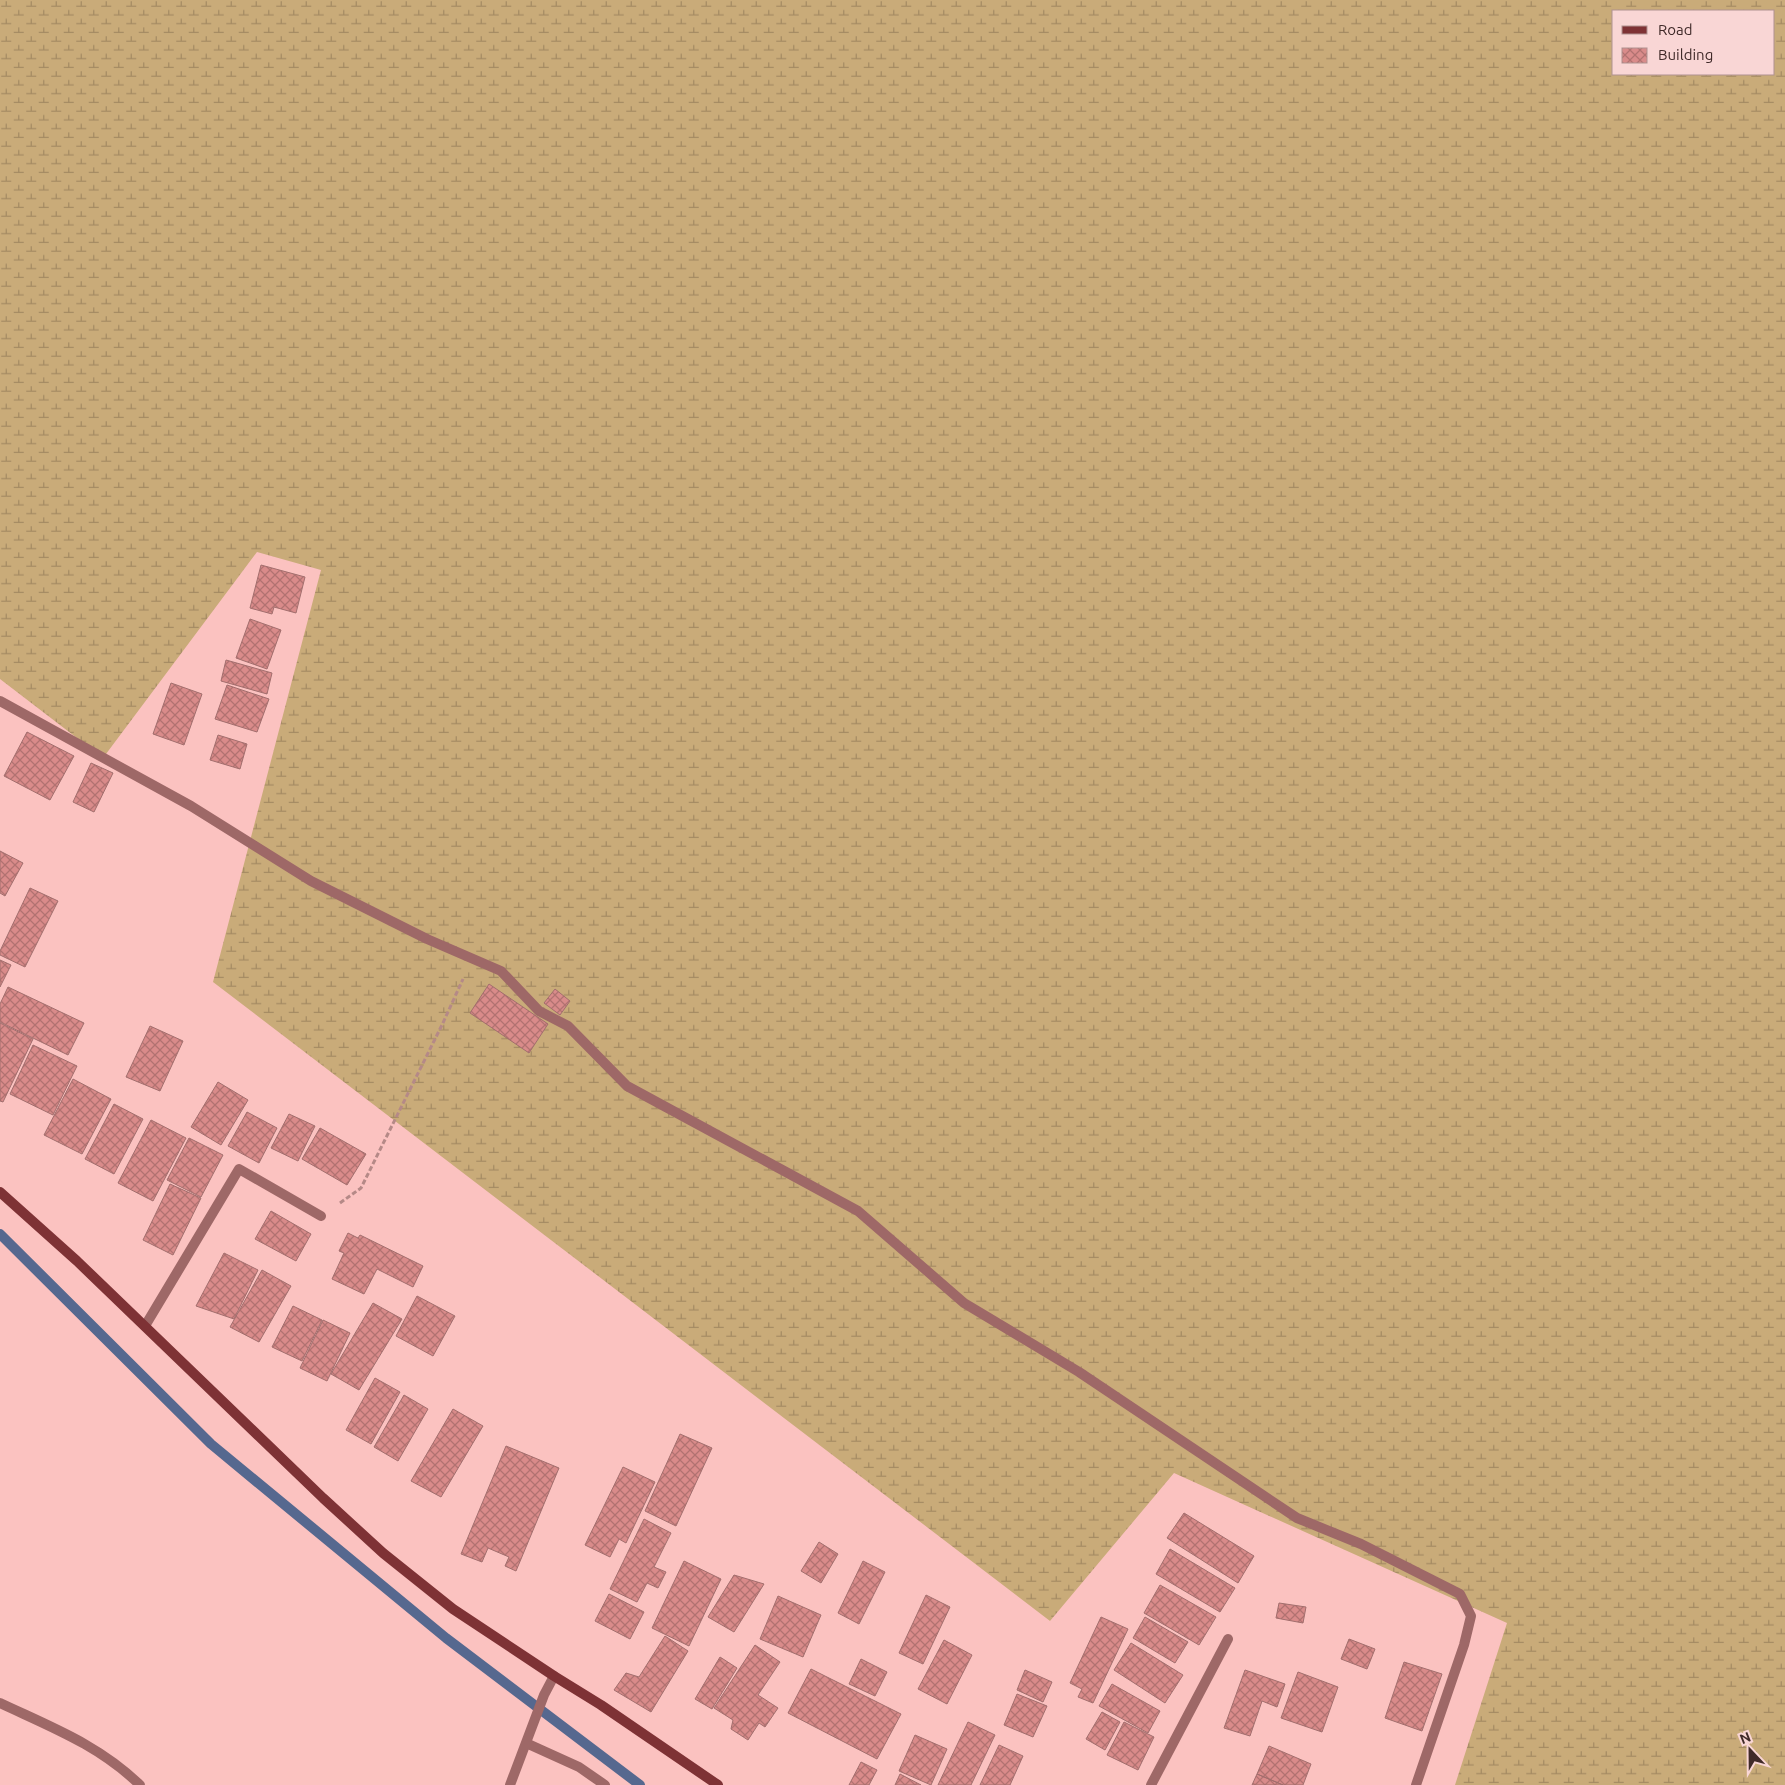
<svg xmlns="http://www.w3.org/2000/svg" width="1785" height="1785" font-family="Ubuntu,sans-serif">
	<defs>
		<pattern id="wetland-marsh" width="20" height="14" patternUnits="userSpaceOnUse" patternTransform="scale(1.25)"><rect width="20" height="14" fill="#c9ab79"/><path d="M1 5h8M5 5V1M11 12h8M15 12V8" fill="none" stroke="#a58b63"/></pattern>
		<pattern id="building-cross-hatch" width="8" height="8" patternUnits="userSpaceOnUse" patternTransform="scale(1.25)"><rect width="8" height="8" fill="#d98b8a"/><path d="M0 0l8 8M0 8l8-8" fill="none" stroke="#b17271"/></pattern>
	</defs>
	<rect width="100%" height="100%" fill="#fbc2c0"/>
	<!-- wetland -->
	<path fill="url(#wetland-marsh)" fill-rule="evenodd" d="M 0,0 L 1785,0 L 1785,1785 L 1455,1785 L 1507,1623 L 1174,1473 L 1050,1621 L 213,982 L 321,570 L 257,552 L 103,758 L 0,679 ZM 1614,11 L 1774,11 L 1774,74 L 1614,74 Z"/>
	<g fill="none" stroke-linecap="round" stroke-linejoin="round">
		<!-- stream -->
		<path stroke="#56688f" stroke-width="10" d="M 0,1234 L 211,1444 L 446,1638 L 640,1785"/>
	</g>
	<!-- building -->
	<path fill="url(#building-cross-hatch)" stroke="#a26e6d" d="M 261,565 L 305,577 L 296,613 L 274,607 L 272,614 L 250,608 Z
		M 250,619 L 281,630 L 267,669 L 236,658 Z
		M 226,660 L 272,673 L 267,694 L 221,681 Z
		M 171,683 L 202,694 L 184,745 L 153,734 Z
		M 227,685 L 269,699 L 257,732 L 215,719 Z
		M 27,732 L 74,756 L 50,800 L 4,776 Z
		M 218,735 L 247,744 L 240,769 L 210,760 Z
		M 91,763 L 113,773 L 94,812 L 73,802 Z
		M 0,851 L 23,863 L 5,896 L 0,893 Z
		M 30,888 L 58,901 L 25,967 L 0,955 L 0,951 Z
		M 0,960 L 11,965 L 0,987 Z
		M 489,984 L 548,1024 L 529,1053 L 470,1013 Z
		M 8,987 L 84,1023 L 68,1055 L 0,1022 L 0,1004 Z
		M 555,989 L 570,1001 L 560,1015 L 544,1003 Z
		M 0,1023 L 33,1039 L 3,1102 L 0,1101 Z
		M 150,1026 L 183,1041 L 160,1091 L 126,1077 Z
		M 33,1045 L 77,1066 L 53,1115 L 10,1094 Z
		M 73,1079 L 111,1099 L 82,1154 L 44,1135 Z
		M 218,1082 L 248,1100 L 221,1145 L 191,1127 Z
		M 114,1104 L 143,1119 L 114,1174 L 85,1159 Z
		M 247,1112 L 277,1128 L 259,1163 L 228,1146 Z
		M 289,1114 L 315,1126 L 298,1161 L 271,1148 Z
		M 151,1120 L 186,1138 L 153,1201 L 118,1183 Z
		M 320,1128 L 366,1154 L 347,1185 L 302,1159 Z
		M 189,1138 L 223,1155 L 201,1197 L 167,1180 Z
		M 170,1184 L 201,1198 L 173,1255 L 143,1240 Z
		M 271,1211 L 311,1234 L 296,1261 L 255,1239 Z
		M 348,1233 L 358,1238 L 360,1235 L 423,1266 L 413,1287 L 377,1269 L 364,1294 L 332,1279 L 344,1253 L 339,1251 Z
		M 224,1253 L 258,1270 L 234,1319 L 196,1306 Z
		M 262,1270 L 291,1286 L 259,1342 L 230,1327 Z
		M 417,1296 L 455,1316 L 433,1356 L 396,1336 Z
		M 373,1303 L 402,1319 L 359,1390 L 331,1374 Z
		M 293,1306 L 322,1320 L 302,1361 L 272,1347 Z
		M 323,1320 L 350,1333 L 327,1381 L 300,1368 Z
		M 375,1378 L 400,1392 L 371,1444 L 346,1430 Z
		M 404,1395 L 428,1409 L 398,1461 L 374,1447 Z
		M 453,1409 L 483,1426 L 441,1497 L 411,1481 Z
		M 680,1434 L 712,1448 L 676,1526 L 645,1511 Z
		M 506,1446 L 559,1468 L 516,1571 L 505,1566 L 509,1557 L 488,1548 L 482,1562 L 461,1554 Z
		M 623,1467 L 655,1482 L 626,1543 L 619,1539 L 610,1557 L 585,1545 Z
		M 1184,1513 L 1254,1556 L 1238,1583 L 1167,1538 Z
		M 644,1519 L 671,1533 L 654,1567 L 666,1572 L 658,1588 L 647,1583 L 637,1602 L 610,1589 Z
		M 819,1542 L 838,1554 L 821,1583 L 801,1571 Z
		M 1170,1549 L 1235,1588 L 1220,1612 L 1156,1574 Z
		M 684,1561 L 721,1579 L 689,1646 L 652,1628 Z
		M 863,1561 L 885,1572 L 859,1624 L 838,1613 Z
		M 734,1575 L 764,1584 L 734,1632 L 708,1617 Z
		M 1160,1585 L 1216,1617 L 1199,1645 L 1144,1613 Z
		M 609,1594 L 644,1612 L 630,1639 L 595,1621 Z
		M 926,1595 L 950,1607 L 923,1664 L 899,1653 Z
		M 778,1596 L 821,1615 L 803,1657 L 760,1639 Z
		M 1279,1603 L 1306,1607 L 1303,1623 L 1276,1618 Z
		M 1101,1617 L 1128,1629 L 1093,1703 L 1078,1697 L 1082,1689 L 1070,1683 Z
		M 1145,1617 L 1188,1642 L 1175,1663 L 1133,1638 Z
		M 665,1636 L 688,1651 L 651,1712 L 614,1690 L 626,1673 L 639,1677 Z
		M 1349,1639 L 1375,1649 L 1367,1669 L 1341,1659 Z
		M 944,1640 L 972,1655 L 947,1704 L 918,1689 Z
		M 1131,1643 L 1183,1675 L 1165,1703 L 1114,1670 Z
		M 755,1645 L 780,1662 L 758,1695 L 778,1708 L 765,1727 L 759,1723 L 748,1740 L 731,1729 L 733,1720 L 714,1708 Z
		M 720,1657 L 737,1668 L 712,1709 L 695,1699 Z
		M 861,1659 L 887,1672 L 875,1696 L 849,1684 Z
		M 1404,1662 L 1442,1674 L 1422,1731 L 1385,1718 Z
		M 811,1669 L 901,1714 L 877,1759 L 788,1713 Z
		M 1025,1670 L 1052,1682 L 1043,1702 L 1017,1690 Z
		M 1245,1670 L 1285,1684 L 1277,1707 L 1262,1701 L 1250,1736 L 1224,1728 Z
		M 1298,1672 L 1338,1687 L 1322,1732 L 1281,1718 Z
		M 1112,1684 L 1160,1711 L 1148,1733 L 1099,1706 Z
		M 1017,1694 L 1047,1706 L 1033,1737 L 1004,1725 Z
		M 1102,1712 L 1120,1722 L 1105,1750 L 1086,1739 Z
		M 968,1722 L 995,1735 L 971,1785 L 938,1785 Z
		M 1124,1722 L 1154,1737 L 1138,1770 L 1107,1755 Z
		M 915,1735 L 947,1749 L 931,1785 L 899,1771 Z
		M 999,1745 L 1023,1756 L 1010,1785 L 980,1785 Z
		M 1269,1746 L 1311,1764 L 1303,1785 L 1283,1785 L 1257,1774 Z
		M 861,1762 L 877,1770 L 869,1785 L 849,1785 Z
		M 900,1774 L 921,1785 L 895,1785 Z
		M 1257,1774 L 1283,1785 L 1252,1785 Z"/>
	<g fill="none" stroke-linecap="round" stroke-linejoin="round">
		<!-- path -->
		<path stroke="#b58987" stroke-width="3" stroke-dasharray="5 2.5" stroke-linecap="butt" d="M 340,1203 L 361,1188 L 442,1025 L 463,979"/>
		<!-- street -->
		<path stroke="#9e6867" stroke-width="10" d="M 0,701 L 191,806 L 311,881 L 427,939 L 501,971 L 539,1011 L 568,1026 L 627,1086 L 858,1211 L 964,1303 L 1079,1372 L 1297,1518 L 1361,1544 L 1460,1594 L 1471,1616 L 1464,1645 L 1416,1785
			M 145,1326 L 239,1169 L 321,1216
			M 0,1703 C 51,1727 99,1745 140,1785
			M 526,1743 L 579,1767 L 605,1785
			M 510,1785 L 544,1695 L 554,1676
			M 1151,1785 L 1228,1639"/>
		<!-- secondary -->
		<path stroke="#7e3235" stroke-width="10" d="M 0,1192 L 77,1261 L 323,1498 L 383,1553 L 453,1609 L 554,1676 L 601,1705 L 718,1785"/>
	</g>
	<!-- legend -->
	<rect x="1612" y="10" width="162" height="65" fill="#f9d6d5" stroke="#af9190"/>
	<rect x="1622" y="26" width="25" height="8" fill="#7e3235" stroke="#af9190"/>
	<text x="1658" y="35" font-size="15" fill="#402a29">Road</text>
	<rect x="1622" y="48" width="25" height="15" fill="url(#building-cross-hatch)" stroke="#af9190"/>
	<text x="1658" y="60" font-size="15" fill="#402a29">Building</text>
	<!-- north arrow -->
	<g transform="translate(1750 1750) rotate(338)" stroke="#f9d6d5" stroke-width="4" paint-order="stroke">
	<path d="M0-4L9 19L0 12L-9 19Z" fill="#402a29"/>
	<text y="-8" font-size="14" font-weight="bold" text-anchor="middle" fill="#402a29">N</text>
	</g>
</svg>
